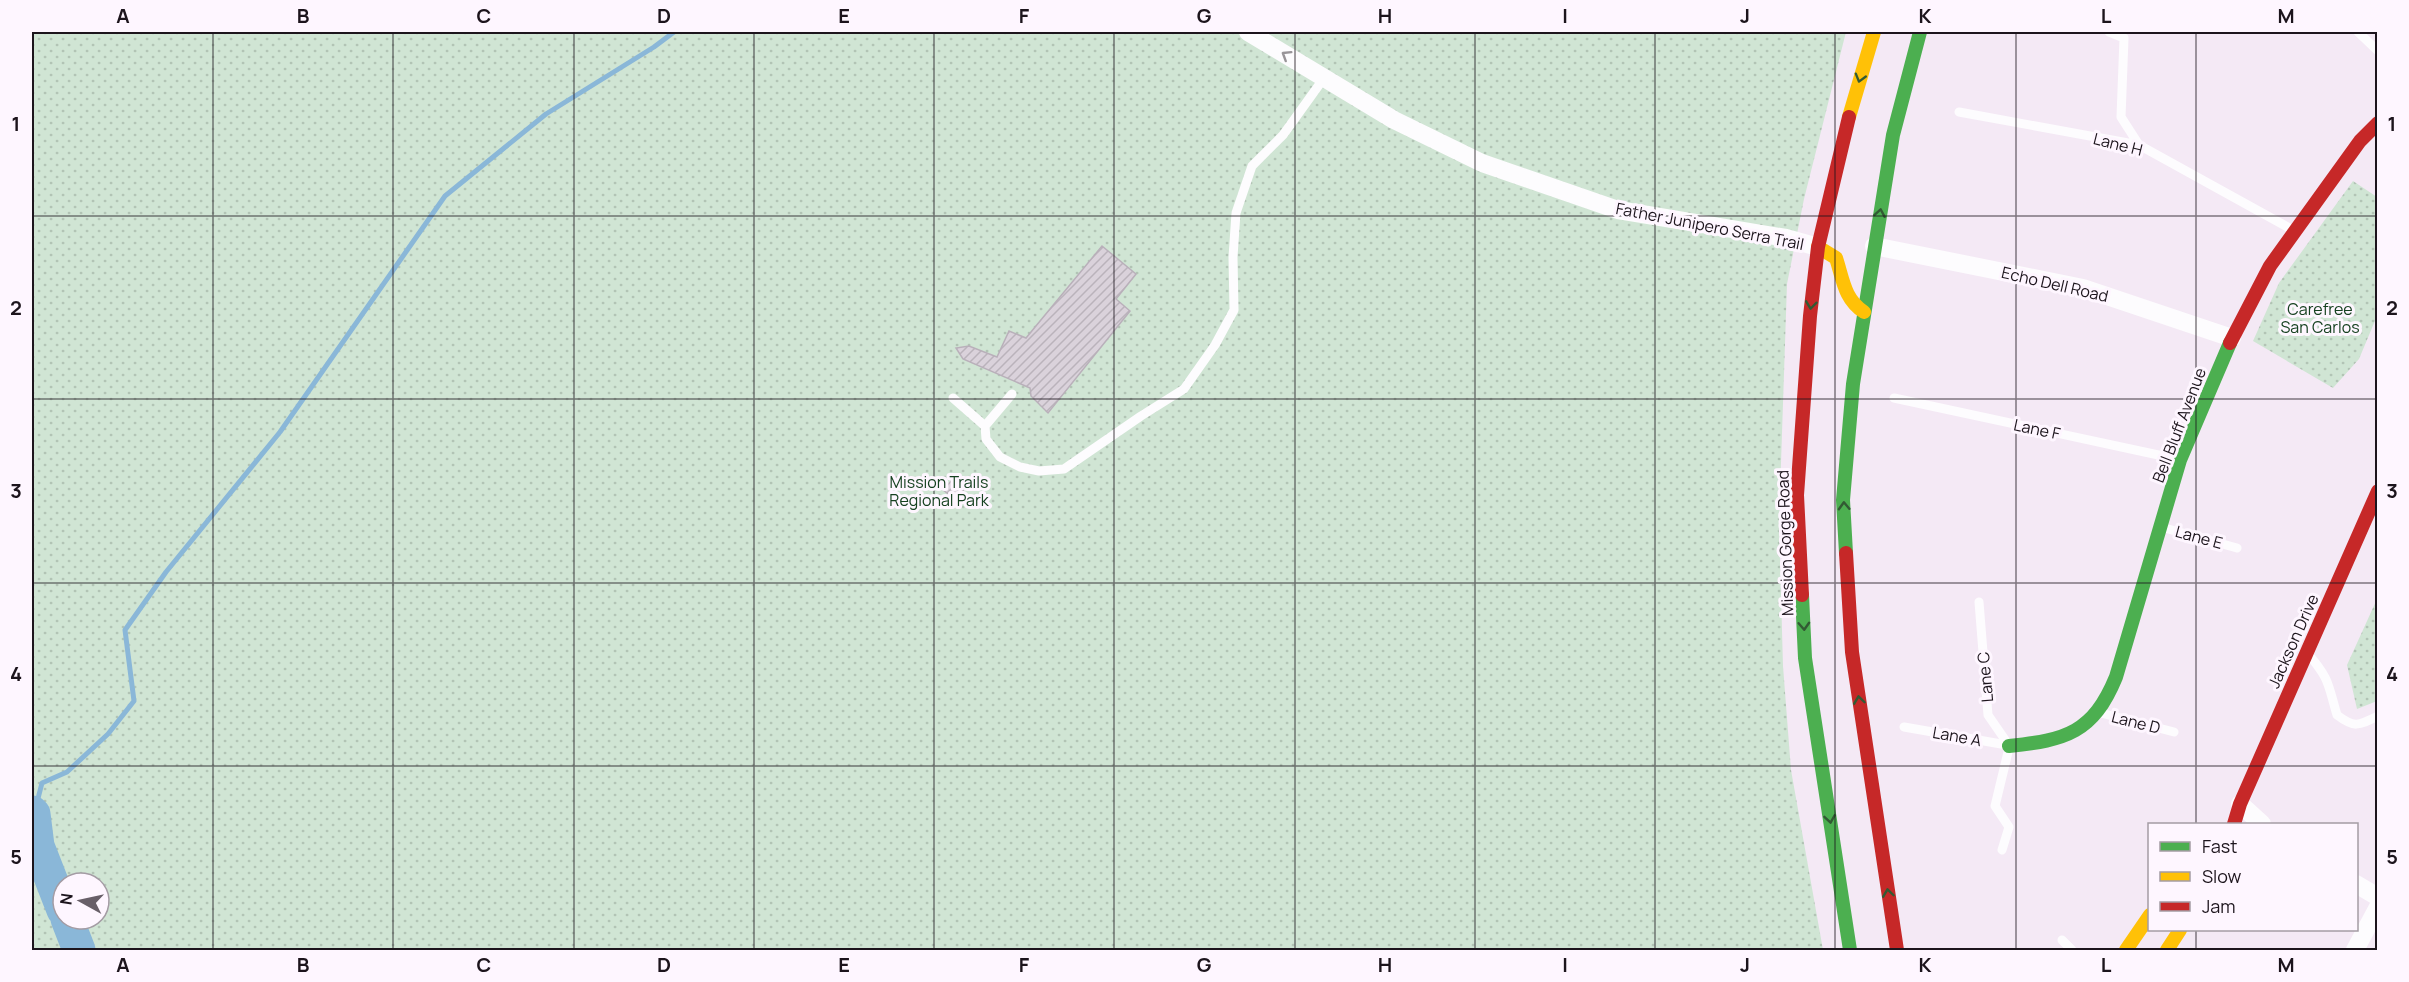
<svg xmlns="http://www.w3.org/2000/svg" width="2409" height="982" font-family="Manrope,sans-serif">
	<defs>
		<pattern id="grass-dots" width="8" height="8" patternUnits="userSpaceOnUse" patternTransform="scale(1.5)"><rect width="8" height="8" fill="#d0e5d4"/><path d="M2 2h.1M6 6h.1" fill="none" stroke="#b2c4b5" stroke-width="1.8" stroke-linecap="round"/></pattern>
		<pattern id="building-hatch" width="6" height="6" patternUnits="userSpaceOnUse" patternTransform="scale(1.5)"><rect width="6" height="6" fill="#dad2db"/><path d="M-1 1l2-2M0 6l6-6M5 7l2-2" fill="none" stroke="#bab3bb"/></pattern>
	</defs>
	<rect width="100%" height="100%" fill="#f4e9f5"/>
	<!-- grass -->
	<path fill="url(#grass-dots)" fill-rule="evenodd" d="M 32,32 L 1846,32 L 1804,199 L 1787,284 L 1779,523 L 1783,666 L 1791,770 L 1823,950 L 32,950 ZM 63,883 L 99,883 L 99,919 L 63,919 Z
		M 2353,181 L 2377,197 L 2377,316 L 2359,359 L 2333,388 L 2253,341 L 2279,283 Z
		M 2377,599 L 2377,701 L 2357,709 L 2347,665 Z"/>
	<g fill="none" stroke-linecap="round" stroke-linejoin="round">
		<!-- stream -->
		<path stroke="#8ab7d8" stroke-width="5" d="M 34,814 L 42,783 L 67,772 L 108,734 L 134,701 L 125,630 L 166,572 L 280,432 L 445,196 L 546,114 L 654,47 L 674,32"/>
		<!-- river -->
		<path stroke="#8ab7d8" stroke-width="33" d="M 32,812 L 34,814 L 38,846 L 63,910
			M 67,919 L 79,950"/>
	</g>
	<!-- building -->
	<path fill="url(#building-hatch)" stroke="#b9b0ba" stroke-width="1.5" d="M 1102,246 L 1136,274 L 1116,299 L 1130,311 L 1048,413 L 1031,396 L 1030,388 L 963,359 L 956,348 L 969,346 L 997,357 L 1009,331 L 1026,338 Z
		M 956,476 L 967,485 L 956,500 L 943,490 Z"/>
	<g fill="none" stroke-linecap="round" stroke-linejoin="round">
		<!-- lane -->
		<path stroke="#fdfcfe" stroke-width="9" d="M 2109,32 L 2124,38 L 2121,117 L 2139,145
			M 2358,32 L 2378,51
			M 1959,112 L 2139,145 L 2293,230
			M 953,398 L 985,426 L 986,439 L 1000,457 L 1020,467 L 1039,471 L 1064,469 L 1141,416 L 1184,389 L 1215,345 L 1234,310 L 1233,257 L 1236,213 L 1252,166 L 1283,135 L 1324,78
			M 1894,398 L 2177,459
			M 985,426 L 1012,394
			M 2161,527 L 2237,548
			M 1979,602 L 1988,715 L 2008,744
			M 2308,654 C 2330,679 2328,685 2337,715 C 2354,728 2358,726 2378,716
			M 2101,713 L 2174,732
			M 1904,727 L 2007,745
			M 2002,850 L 2009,827 L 1995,806 L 2009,748
			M 2062,940 L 2072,950"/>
		<!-- street -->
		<path stroke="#fdfcfe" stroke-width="18" d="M 1248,32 L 1394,120 L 1482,163 L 1618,210 L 1786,238 L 1818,247
			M 1874,246 L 2083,288 L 2232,338
			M 2240,804 L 2262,824
			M 2356,884 L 2378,897
			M 2355,950 L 2378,907"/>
		<!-- fast -->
		<path stroke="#4caf50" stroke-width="14" d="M 1846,553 L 1843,500 L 1853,384 L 1893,135 L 1920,32
			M 1802,595 L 1805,658 L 1850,950
			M 2009,746 C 2066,740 2093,733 2116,677 L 2180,460 L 2230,343"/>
		<!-- slow -->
		<path stroke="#ffc107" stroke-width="14" d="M 1849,117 L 1874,32
			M 1818,247 L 1836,258 C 1843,279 1844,299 1864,312
			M 2126,950 L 2150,915
			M 2167,950 L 2180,930"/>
		<!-- jam -->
		<path stroke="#c62828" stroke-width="14" d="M 2230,343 L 2270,266 L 2360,141 L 2378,123
			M 1846,553 L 1852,652 L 1897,950
			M 1802,595 L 1797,495 L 1810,316 L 1818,247 L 1849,117
			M 2234,824 L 2240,804 L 2378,491"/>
	</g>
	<!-- one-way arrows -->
	<defs><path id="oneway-chevron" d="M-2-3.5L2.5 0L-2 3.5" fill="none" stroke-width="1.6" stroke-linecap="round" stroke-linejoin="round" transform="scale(1.5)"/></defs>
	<use stroke="#989498" href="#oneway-chevron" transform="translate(1286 55) rotate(-148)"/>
	<g stroke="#325a33">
		<use href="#oneway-chevron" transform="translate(1860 78) rotate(106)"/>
		<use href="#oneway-chevron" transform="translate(1880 213) rotate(-80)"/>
		<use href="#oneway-chevron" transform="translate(1811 305) rotate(97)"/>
		<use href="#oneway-chevron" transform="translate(1844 506) rotate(-92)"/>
		<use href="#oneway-chevron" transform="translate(1804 626) rotate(87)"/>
		<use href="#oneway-chevron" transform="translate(1859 700) rotate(-98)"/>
		<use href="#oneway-chevron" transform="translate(1830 819) rotate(81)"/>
		<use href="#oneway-chevron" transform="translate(1888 893) rotate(-98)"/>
	</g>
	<!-- grid -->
	<path fill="none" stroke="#1c141c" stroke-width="1.5" stroke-opacity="0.55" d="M 213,32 L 213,950M 393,32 L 393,950M 574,32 L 574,950M 754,32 L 754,950M 934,32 L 934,950M 1114,32 L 1114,950M 1295,32 L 1295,950M 1475,32 L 1475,950M 1655,32 L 1655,950M 1835,32 L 1835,950M 2016,32 L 2016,950M 2196,32 L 2196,824M 32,216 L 2378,216M 32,399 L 2378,399M 32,583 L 2378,583M 32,766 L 2378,766M 2196,930 L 2196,950"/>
	<g text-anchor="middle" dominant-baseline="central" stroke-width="6" stroke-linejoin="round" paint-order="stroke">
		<!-- street labels -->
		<g font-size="16" fill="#1c141c" stroke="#fef6ff">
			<text transform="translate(2118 144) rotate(14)">Lane H</text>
			<text transform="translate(1710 226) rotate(11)">Father Junipero Serra Trail</text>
			<text transform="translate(2055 284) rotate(13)">Echo Dell Road</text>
			<text transform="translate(2179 425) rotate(-69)">Bell Bluff Avenue</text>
			<text transform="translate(2037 429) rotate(12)">Lane F</text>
			<text transform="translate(2199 537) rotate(15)">Lane E</text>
			<text transform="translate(1785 543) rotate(-92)">Mission Gorge Road</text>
			<text transform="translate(2293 641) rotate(-66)">Jackson Drive</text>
			<text transform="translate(1985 677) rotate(-95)">Lane C</text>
			<text transform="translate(2136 722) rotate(14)">Lane D</text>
			<text transform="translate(1957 736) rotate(10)">Lane A</text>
		</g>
		<!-- park labels -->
		<g font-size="16" fill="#164120" stroke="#fef6ff">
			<text x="2320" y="309">Carefree<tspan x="2320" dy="18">San Carlos</tspan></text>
			<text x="939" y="482">Mission Trails<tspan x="939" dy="18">Regional Park</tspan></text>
		</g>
	</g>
	<!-- border -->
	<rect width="2409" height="982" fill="none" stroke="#fef6ff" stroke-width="66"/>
	<!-- legend -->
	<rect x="2148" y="823" width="210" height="108" fill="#fef6ff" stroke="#a49ca4" stroke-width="1.5"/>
	<rect x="2160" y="842" width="30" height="9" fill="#4caf50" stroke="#a49ca4" stroke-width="1.5"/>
	<text x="2202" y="853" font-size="18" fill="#1c141c">Fast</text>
	<rect x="2160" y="872" width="30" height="9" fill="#ffc107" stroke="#a49ca4" stroke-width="1.5"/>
	<text x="2202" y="883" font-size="18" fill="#1c141c">Slow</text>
	<rect x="2160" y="902" width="30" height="9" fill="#c62828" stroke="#a49ca4" stroke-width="1.5"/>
	<text x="2202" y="913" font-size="18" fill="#1c141c">Jam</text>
	<!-- north arrow -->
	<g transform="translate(81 901) rotate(278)"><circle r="28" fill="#fef6ff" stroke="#a49ca4" stroke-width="1.5"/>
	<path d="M0-4.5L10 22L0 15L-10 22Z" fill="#685f68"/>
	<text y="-9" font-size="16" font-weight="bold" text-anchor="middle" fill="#1c141c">N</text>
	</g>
	<rect x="33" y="33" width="2343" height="916" fill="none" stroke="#1c141c" stroke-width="2"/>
	<g font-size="20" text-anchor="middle" font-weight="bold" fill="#1c141c">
		<text x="123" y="23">A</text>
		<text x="303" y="23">B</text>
		<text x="484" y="23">C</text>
		<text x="664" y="23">D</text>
		<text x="844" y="23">E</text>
		<text x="1024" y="23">F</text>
		<text x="1204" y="23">G</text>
		<text x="1385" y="23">H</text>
		<text x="1565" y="23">I</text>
		<text x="1745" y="23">J</text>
		<text x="1925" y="23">K</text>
		<text x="2106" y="23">L</text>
		<text x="2286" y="23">M</text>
		<text x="16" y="131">1</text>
		<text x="2392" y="131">1</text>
		<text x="16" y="315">2</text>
		<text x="2392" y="315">2</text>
		<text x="16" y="498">3</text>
		<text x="2392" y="498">3</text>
		<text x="16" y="681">4</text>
		<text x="2392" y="681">4</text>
		<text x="16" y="864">5</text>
		<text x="2392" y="864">5</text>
		<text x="123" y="972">A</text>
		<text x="303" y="972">B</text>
		<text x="484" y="972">C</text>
		<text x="664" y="972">D</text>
		<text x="844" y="972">E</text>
		<text x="1024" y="972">F</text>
		<text x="1204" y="972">G</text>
		<text x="1385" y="972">H</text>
		<text x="1565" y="972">I</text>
		<text x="1745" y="972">J</text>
		<text x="1925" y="972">K</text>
		<text x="2106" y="972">L</text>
		<text x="2286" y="972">M</text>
	</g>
</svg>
